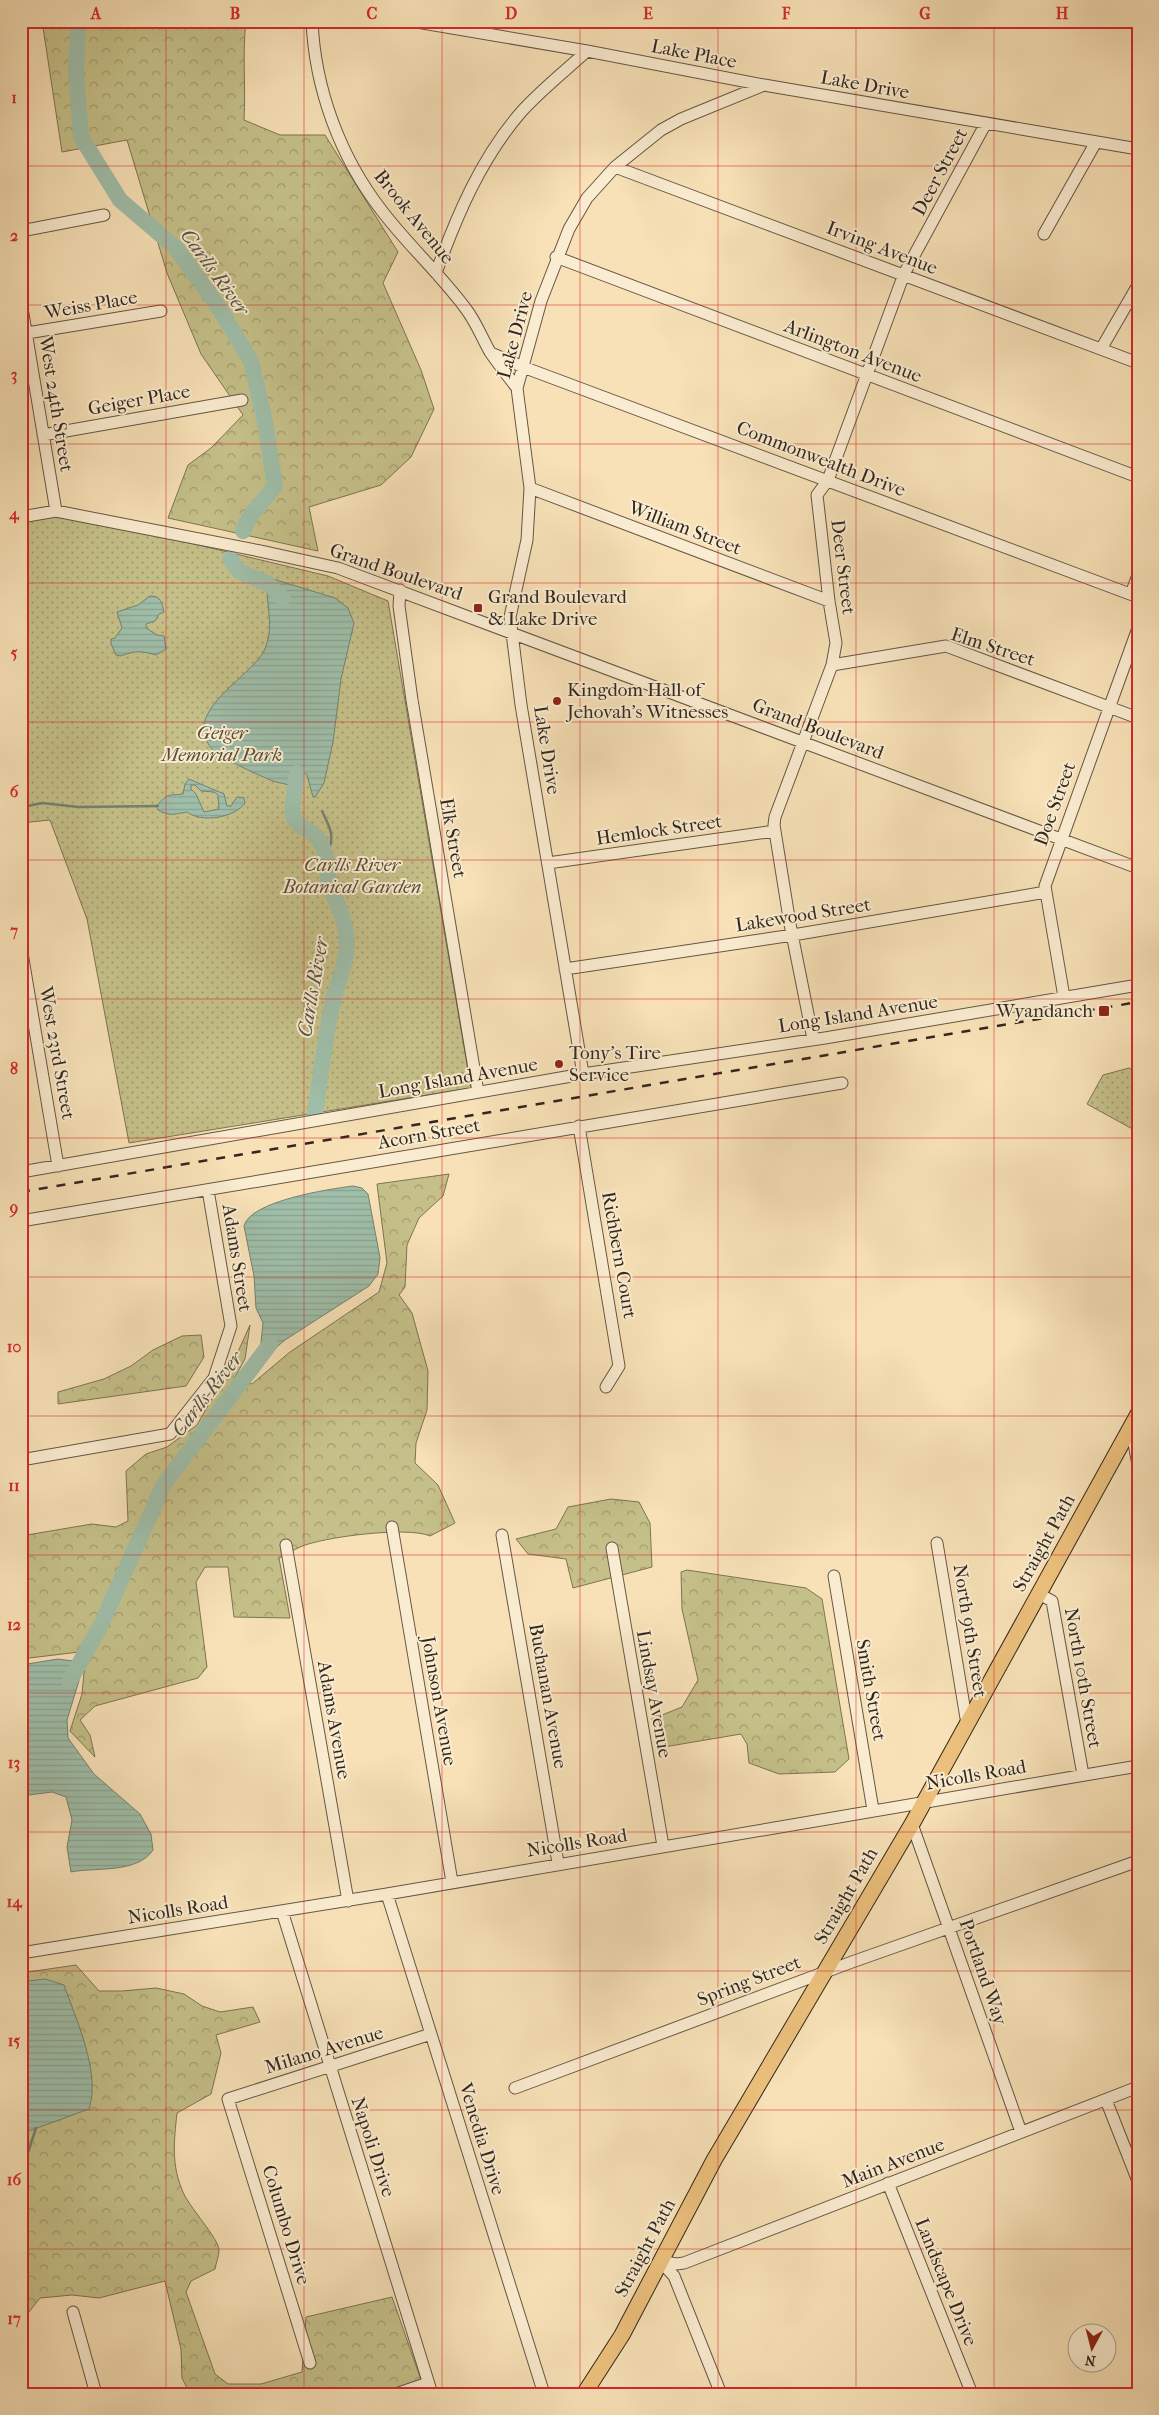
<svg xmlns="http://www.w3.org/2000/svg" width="1159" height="2415" font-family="'IM FELL French Canon',serif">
	<defs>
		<pattern id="forest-crowns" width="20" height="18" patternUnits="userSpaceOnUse" patternTransform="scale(1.25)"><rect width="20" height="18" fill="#c5c089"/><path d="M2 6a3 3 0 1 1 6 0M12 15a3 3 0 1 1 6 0" fill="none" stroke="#a19c6f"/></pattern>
		<pattern id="park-dots" width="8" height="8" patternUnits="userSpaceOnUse" patternTransform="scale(1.25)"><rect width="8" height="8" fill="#c5c089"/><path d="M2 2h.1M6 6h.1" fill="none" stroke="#a19c6f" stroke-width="1.8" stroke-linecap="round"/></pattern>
		<pattern id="water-rules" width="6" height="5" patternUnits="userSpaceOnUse" patternTransform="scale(1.25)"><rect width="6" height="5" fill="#9fbea9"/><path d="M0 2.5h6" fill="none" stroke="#89a391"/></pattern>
	</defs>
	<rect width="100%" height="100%" fill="#f8e1b7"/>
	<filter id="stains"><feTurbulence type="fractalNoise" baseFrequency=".004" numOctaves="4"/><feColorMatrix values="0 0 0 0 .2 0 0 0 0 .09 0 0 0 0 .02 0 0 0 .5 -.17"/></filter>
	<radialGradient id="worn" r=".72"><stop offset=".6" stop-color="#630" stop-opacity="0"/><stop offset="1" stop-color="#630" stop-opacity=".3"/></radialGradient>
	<!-- forest -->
	<path fill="url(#forest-crowns)" stroke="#7c7454" d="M 42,21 L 246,21 C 242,54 246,87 244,120 L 280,135 L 325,135 L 398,252 L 383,283 L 421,370 L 434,409 L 411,457 L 381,485 L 309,507 L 318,551 L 168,518 L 188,465 L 211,448 L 243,415 L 201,354 L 167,273 L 127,140 L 62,152 Z
		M 449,1174 L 443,1196 L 419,1218 L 407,1245 L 405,1287 L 399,1295 L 412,1313 L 428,1371 L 427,1410 L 416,1443 L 415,1463 L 438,1485 L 455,1523 L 430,1536 C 408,1526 322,1537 300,1547 C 293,1550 286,1555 279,1558 L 290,1618 L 234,1617 L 228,1567 L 205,1567 L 196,1582 L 207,1667 L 198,1678 L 95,1706 L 80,1720 L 90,1735 L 95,1757 L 70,1731 L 82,1694 L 85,1662 L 90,1654 L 79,1652 L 21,1659 L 21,1536 L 92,1524 L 116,1527 L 128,1521 L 126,1471 L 146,1454 L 167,1447 L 197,1425 L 237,1354 L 250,1325 L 245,1359 L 234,1379 L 252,1384 L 290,1352 L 379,1292 L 387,1263 L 377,1184 Z
		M 201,1335 L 204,1357 L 186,1386 L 58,1404 L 58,1392 L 104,1379 L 131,1366 L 153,1350 L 182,1336 Z
		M 611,1499 L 639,1502 L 650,1523 L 652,1567 L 573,1588 L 566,1559 L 528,1554 L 516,1539 L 556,1529 L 568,1507 Z
		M 687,1570 L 806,1588 L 822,1599 L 849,1759 L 835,1772 L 779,1774 L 749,1763 L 747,1744 L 741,1734 L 658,1748 L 652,1719 L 682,1707 L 698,1680 L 682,1609 L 681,1572 Z
		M 76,1965 L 99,1991 L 122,1991 L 156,1988 L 184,1994 L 202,2006 L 220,2012 L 253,2007 L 260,2022 L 216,2035 L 221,2053 L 211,2094 L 177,2113 C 174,2141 171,2165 183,2192 C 189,2207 219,2239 219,2250 C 219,2256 216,2263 215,2269 L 191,2281 L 186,2292 L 215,2374 L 228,2384 L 261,2384 L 302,2372 L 306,2317 L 392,2297 L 421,2380 L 379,2394 L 190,2394 L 182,2378 L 181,2349 L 165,2281 L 99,2298 L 72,2295 L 40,2298 L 21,2322 L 21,1973 Z"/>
	<!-- park -->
	<path fill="url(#park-dots)" stroke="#7c7454" d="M 56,511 L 328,576 L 388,601 L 471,1088 L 129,1143 L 87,919 L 50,820 L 21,823 L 21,517 Z
		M 1129,1068 L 1138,1073 L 1138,1132 L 1087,1104 L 1103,1075 Z"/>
	<!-- water -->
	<path fill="url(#water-rules)" stroke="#738272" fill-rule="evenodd" d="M 273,579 L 335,598 L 348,608 L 354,623 L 341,679 L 333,742 L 324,783 L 315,797 L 313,797 L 307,775 L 304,772 L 298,773 L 300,792 L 296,794 C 294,791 291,787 288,785 C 284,783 278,783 273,781 C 262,777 219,757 212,749 C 180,712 250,678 264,651 C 275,628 266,606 267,583 Z
		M 150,596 C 161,596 162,603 164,612 L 159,614 L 155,621 L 146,624 L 146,628 L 157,635 L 164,636 L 166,649 L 156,655 C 141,651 136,650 121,656 L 116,655 L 111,644 L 111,639 L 115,638 L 122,628 L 117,612 L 138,605 Z
		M 189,779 L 224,794 L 227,806 L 231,806 L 237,797 L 244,798 L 245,803 C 235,818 201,823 187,812 C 173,814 172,817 158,810 L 156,806 C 170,792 167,796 183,794 L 185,784 ZM 191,785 L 195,785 L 201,791 L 214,792 L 218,795 L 219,809 L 204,812 L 196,794 L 191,789 Z
		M 353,1186 L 362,1188 L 368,1194 L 380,1258 L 378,1274 L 369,1286 L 285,1340 L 259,1362 L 263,1323 L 256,1308 L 254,1276 L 244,1226 C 250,1201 329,1189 353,1186 Z
		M 58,1659 L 80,1662 L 81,1674 L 67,1720 L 68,1738 L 94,1774 L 140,1814 L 151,1834 L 153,1850 C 137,1874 95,1867 71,1872 L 67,1847 L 72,1820 L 66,1797 L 52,1792 L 21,1796 L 21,1665 Z
		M 45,1979 L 64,1985 C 76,2019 101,2073 89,2109 L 21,2134 L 21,1982 Z"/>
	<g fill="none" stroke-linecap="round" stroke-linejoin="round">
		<!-- stream -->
		<path stroke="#738272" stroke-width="2.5" d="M 28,806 L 42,803 L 79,807 L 158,806
			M 322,811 C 332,831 335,837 326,858
			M 21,2174 L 36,2128"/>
		<!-- river -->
		<path stroke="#9fbea9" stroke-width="16" d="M 78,21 L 76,73 L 81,137 L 120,200 L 176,248 L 217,305 L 251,361 L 265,422 L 275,486 L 248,519 L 243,531
			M 230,559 L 240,572 L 267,583 L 283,598
			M 297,773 C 296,784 290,811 294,818 C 298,828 313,830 319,840 C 328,853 326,870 329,884 C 330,891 336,898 338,905 C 342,915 347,931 347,942 C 347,962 338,982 333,1001 C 325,1039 320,1076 315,1114
			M 69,1682 L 100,1627 L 164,1484 L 270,1344"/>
		<!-- minor casing -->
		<g stroke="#645645" stroke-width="13">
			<path id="minor" d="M 312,21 C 315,89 340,157 382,211 C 408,245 440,274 466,309 C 476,322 482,338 490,352 C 498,364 508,376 517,388
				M 411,21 L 587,51 L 764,85
				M 615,167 L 1138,363
				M 21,231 L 104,215
				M 1044,234 L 1096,142
				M 556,257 L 1138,477
				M 436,273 C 457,215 481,158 522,111 C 542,89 565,71 587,51
				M 21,302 L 56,511
				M 27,333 L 161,311
				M 1101,349 L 1138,285
				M 491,353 L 523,367 L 1138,597
				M 43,435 L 242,400
				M 530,488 L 829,601
				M 21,517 L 56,511 L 260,551 L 338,568 L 1138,868
				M 400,590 L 399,606 L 412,700 L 478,1092
				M 1131,594 L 1138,575
				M 832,665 L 946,646 L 1138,718
				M 548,863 L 775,831
				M 21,947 L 58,1166
				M 565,969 L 793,935 L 1046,892
				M 1064,997 L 1045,886 L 1138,628
				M 813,1039 L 790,924 L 774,825 L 775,817 L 832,665 L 836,643 L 829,601 L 817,495 L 828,480 L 904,274 L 986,123
				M 583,1074 L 521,705 L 510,617 L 527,540 L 530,488 L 517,388 L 541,301 L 569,229 L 587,198 L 615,167 L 661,130 L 681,119 L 764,85 L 1138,149
				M 579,1126 L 619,1366 L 606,1387
				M 21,1172 L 583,1074 L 825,1038 L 1138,985
				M 21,1221 L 842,1083
				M 1131,1427 L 1138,1465
				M 21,1460 L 170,1434 L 214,1378 L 231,1326 L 208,1190
				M 392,1527 L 452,1882
				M 502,1535 L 558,1863
				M 937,1543 L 967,1724
				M 286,1545 L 348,1901
				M 612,1548 L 663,1846
				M 834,1576 L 873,1810
				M 1039,1594 L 1052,1601 L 1083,1775
				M 912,1824 L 1021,2132
				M 387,1894 L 544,2394
				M 282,1911 L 432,2394
				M 21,1953 L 387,1894 L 1138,1766
				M 515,2088 L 852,1962 L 1138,1861
				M 1106,2100 L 1138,2181
				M 888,2183 L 972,2394
				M 660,2261 L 676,2264 L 684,2263 L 1138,2087
				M 660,2261 L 674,2276 L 721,2394
				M 73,2312 L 96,2394
				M 310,2363 L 228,2099 L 431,2034
				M 396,2394 L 428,2383"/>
		</g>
		<!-- major casing -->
		<g stroke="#32271f" stroke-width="17">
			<path id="major" d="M 584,2394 L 622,2335 L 714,2160 L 912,1824 L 1138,1414"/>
		</g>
		<!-- minor -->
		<use href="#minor" stroke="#faecd0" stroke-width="11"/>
		<!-- major -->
		<use href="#major" stroke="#ecc07c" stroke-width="15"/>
		<!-- rail -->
		<path stroke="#32271f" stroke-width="2.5" stroke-dasharray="9 9" stroke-linecap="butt" d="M 21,1192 L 1138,1002"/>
	</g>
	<!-- grid -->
	<path fill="none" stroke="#d62828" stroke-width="1" stroke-opacity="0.55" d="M 166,21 L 166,2394M 304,21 L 304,2394M 442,21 L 442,2394M 580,21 L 580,2394M 718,21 L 718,2394M 856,21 L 856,2394M 994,21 L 994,2394M 21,166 L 1138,166M 21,305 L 1138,305M 21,444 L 1138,444M 21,583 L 1138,583M 21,722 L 1138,722M 21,860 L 1138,860M 21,999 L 1138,999M 21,1138 L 1138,1138M 21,1277 L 1138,1277M 21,1416 L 1138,1416M 21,1555 L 1138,1555M 21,1693 L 1138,1693M 21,1832 L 1138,1832M 21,1971 L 1138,1971M 21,2110 L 1138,2110M 21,2249 L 1138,2249"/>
	<!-- markers -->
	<g fill="#8f2418" stroke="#faecd0" stroke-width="2">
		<rect x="473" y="603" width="10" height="10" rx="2.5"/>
		<circle cx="557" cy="701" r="5"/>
		<rect x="1098" y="1005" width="12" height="12" rx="2.5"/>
		<circle cx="559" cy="1064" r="5"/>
	</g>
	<g text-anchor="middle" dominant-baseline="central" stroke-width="4" stroke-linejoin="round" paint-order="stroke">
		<!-- street labels -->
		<g font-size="19" fill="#32271f" stroke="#faecd0">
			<text transform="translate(694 54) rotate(11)">Lake Place</text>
			<text transform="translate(865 85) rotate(10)">Lake Drive</text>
			<text transform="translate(940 172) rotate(-62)">Deer Street</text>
			<text transform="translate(414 217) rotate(51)">Brook Avenue</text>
			<text transform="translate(882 248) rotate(21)">Irving Avenue</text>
			<text transform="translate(91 305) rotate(-10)">Weiss Place</text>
			<text transform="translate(515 335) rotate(-75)">Lake Drive</text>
			<text transform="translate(853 351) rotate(21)">Arlington Avenue</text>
			<text transform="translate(139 400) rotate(-10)">Geiger Place</text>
			<text transform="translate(56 404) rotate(81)">West 24th Street</text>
			<text transform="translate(821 459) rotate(21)">Commonwealth Drive</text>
			<text transform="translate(685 528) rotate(21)">William Street</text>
			<text transform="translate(843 567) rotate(83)">Deer Street</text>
			<text transform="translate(396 572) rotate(19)">Grand Boulevard</text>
			<text transform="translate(993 647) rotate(18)">Elm Street</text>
			<text transform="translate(818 729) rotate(21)">Grand Boulevard</text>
			<text transform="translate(547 750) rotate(81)">Lake Drive</text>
			<text transform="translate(1055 804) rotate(-70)">Doe Street</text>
			<text transform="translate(659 830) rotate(-8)">Hemlock Street</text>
			<text transform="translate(453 838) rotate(80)">Elk Street</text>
			<text transform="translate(803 915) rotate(-9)">Lakewood Street</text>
			<text transform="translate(858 1014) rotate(-9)">Long Island Avenue</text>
			<text transform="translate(57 1053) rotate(80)">West 23rd Street</text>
			<text transform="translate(458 1078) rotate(-10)">Long Island Avenue</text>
			<text transform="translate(429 1134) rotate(-10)">Acorn Street</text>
			<text transform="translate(619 1255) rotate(80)">Richbern Court</text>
			<text transform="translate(237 1258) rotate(81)">Adams Street</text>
			<text transform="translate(1044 1543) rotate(-61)">Straight Path</text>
			<text transform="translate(970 1631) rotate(81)">North 9th Street</text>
			<text transform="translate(1083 1678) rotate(80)">North 10th Street</text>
			<text transform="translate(871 1690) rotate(80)">Smith Street</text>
			<text transform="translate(654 1694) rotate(80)">Lindsay Avenue</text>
			<text transform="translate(548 1696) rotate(80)">Buchanan Avenue</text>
			<text transform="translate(439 1701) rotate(80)">Johnson Avenue</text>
			<text transform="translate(334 1720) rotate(80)">Adams Avenue</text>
			<text transform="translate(976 1775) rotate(-10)">Nicolls Road</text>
			<text transform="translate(577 1843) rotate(-9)">Nicolls Road</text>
			<text transform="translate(846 1896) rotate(-60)">Straight Path</text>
			<text transform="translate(178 1910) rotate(-9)">Nicolls Road</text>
			<text transform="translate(983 1972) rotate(71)">Portland Way</text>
			<text transform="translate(749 1981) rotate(-21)">Spring Street</text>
			<text transform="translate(324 2050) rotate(-17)">Milano Avenue</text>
			<text transform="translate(482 2139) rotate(73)">Venedia Drive</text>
			<text transform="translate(373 2147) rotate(72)">Napoli Drive</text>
			<text transform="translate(893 2163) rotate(-21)">Main Avenue</text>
			<text transform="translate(286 2225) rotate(73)">Columbo Drive</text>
			<text transform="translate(645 2248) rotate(-62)">Straight Path</text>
			<text transform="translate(946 2282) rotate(68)">Landscape Drive</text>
		</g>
		<!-- poi labels -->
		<g font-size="19" fill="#32271f" stroke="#faecd0" text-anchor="start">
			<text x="488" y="597">Grand Boulevard<tspan x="488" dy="22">&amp; Lake Drive</tspan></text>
			<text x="567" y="690">Kingdom Hall of<tspan x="567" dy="22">Jehovah’s Witnesses</tspan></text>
			<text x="1093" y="1011" text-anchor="end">Wyandanch</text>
			<text x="569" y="1053">Tony’s Tire<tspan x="569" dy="22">Service</tspan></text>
		</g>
		<!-- park labels -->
		<g font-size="19" font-style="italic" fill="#574d3a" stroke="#faecd0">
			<text x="222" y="733">Geiger<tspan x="222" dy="22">Memorial Park</tspan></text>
			<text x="352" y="865">Carlls River<tspan x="352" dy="22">Botanical Garden</tspan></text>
		</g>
		<!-- water labels -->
		<g font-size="20" font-style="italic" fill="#535448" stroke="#faecd0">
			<text transform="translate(215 272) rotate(54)">Carlls River</text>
			<text transform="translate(313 987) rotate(-80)">Carlls River</text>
			<text transform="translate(207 1394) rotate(-52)">Carlls River</text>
		</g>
	</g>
	<!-- margin -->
	<rect width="1159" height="2415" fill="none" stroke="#f8e1b7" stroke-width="55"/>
	<!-- north arrow -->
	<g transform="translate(1092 2348) rotate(187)"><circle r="24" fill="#faecd0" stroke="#aa9d89"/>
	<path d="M0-4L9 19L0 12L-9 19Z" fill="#8f2418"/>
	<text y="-8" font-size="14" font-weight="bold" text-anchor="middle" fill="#32271f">N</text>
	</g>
	<rect x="28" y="28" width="1104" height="2360" fill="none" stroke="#d62828" stroke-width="2"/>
	<g font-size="16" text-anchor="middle" font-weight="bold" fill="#d62828">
		<text x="96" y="19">A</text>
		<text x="235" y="19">B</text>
		<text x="372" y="19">C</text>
		<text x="511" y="19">D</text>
		<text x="648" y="19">E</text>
		<text x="786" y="19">F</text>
		<text x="925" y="19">G</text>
		<text x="1062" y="19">H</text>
		<text x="14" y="103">1</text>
		<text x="14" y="241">2</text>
		<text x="14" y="380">3</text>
		<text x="14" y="519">4</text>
		<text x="14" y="658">5</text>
		<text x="14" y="797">6</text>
		<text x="14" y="936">7</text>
		<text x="14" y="1074">8</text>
		<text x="14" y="1213">9</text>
		<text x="14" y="1352">10</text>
		<text x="14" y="1491">11</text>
		<text x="14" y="1630">12</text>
		<text x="14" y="1768">13</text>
		<text x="14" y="1907">14</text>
		<text x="14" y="2046">15</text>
		<text x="14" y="2185">16</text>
		<text x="14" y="2324">17</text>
	</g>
	<rect width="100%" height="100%" filter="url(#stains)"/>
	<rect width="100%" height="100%" fill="url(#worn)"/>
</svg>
